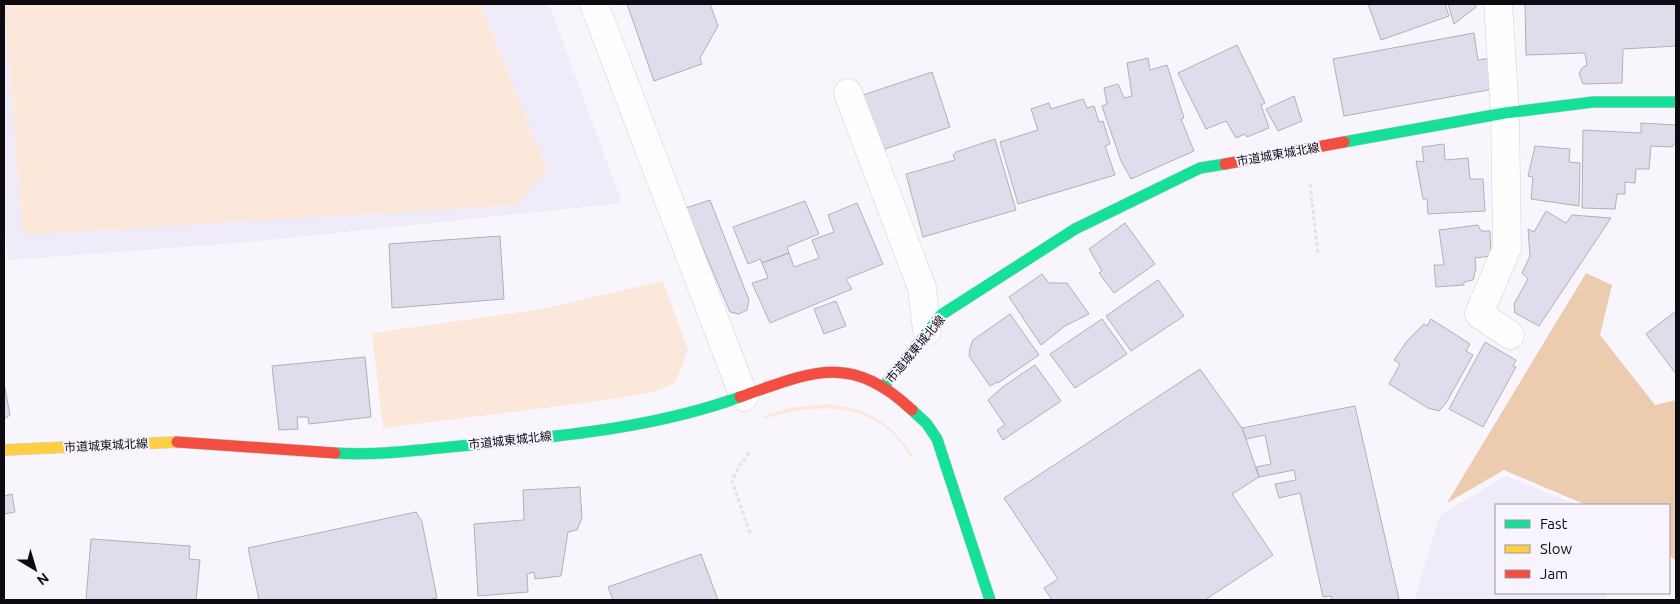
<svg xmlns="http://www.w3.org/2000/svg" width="1680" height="604" font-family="Ubuntu,'Noto Sans JP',sans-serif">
	<rect width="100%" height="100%" fill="#f8f6fc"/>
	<!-- built -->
	<path fill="#efebf8" d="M 4,4 L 549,4 L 622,203 L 249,242 L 8,260 L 4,222 Z
		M 1506,476 L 1577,505 L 1496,505 L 1496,593 L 1608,593 L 1605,600 L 1414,600 L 1440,515 Z"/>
	<!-- green -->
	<path fill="#fbe8da" d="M 4,4 L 481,4 L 547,170 L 516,205 L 23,235 Z
		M 663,281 L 688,350 L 675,383 L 654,392 L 607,400 L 383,428 L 372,333 L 542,309 Z
		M 826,404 C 871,410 888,419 914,457 L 912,459 C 907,452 902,443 896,437 C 861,400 808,405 764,419 L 764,416 L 788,408 Z"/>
	<!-- forest -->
	<path fill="#edcbae" d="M 1586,273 L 1612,285 L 1600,335 L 1655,405 L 1676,400 L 1676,561 L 1669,555 L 1669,505 L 1586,505 L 1504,470 L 1447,503 Z"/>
	<!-- building -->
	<path fill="#e1dcec" stroke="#b1b0b4" d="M 627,4 L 710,4 L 718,26 L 700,58 L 702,64 L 654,81 Z
		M 1368,4 L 1445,4 L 1449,16 L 1381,40 Z
		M 1448,4 L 1475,4 L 1476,7 L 1454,24 Z
		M 1525,4 L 1676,4 L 1676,46 L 1623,49 L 1622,83 L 1583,84 L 1579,74 L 1582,68 L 1587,65 L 1585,53 L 1526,55 Z
		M 1474,33 L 1478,60 L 1490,58 L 1494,89 L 1344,116 L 1333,59 Z
		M 1237,45 L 1265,103 L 1261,105 L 1269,128 L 1247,137 L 1245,134 L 1236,138 L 1226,121 L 1206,129 L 1178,73 Z
		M 1148,58 L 1150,70 L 1167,65 L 1184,118 L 1181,119 L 1194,151 L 1131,179 L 1121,161 L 1102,106 L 1107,104 L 1104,88 L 1118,84 L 1124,98 L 1132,96 L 1127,63 Z
		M 932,72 L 950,127 L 882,150 L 863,95 Z
		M 1294,96 L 1302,121 L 1278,131 L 1266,109 Z
		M 1083,99 L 1087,108 L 1094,106 L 1099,122 L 1103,121 L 1110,144 L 1105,146 L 1115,175 L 1018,204 L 1000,142 L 1038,130 L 1031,109 L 1049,103 L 1051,109 Z
		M 1641,123 L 1676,125 L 1676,142 L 1672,147 L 1651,146 L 1649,169 L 1636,169 L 1635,183 L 1625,182 L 1625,194 L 1617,194 L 1615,209 L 1582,208 L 1583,130 L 1641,133 Z
		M 995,139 L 1016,210 L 923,237 L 906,174 L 955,160 L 953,155 L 956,152 Z
		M 1444,144 L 1445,160 L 1468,158 L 1470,179 L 1483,179 L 1485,211 L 1428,214 L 1427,199 L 1423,199 L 1416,161 L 1424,162 L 1422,147 Z
		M 1535,146 L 1570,149 L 1569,162 L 1580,163 L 1579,206 L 1531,199 L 1533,177 L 1528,176 Z
		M 710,200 L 749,300 L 747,310 L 739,314 L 730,312 L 686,208 Z
		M 805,201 L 819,234 L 787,247 L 789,253 L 762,263 L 760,259 L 748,264 L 733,227 Z
		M 857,203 L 883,264 L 846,279 L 852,289 L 770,323 L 752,283 L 768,278 L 762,263 L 789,253 L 794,267 L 819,258 L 812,240 L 834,232 L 828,215 Z
		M 1546,211 L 1566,223 L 1572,215 L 1611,218 L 1539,326 L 1515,313 L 1514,304 L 1528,279 L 1522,273 L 1530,256 L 1528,229 L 1534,232 Z
		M 1125,223 L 1155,264 L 1114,293 L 1099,273 L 1102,271 L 1089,249 Z
		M 1478,225 L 1481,231 L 1490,231 L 1491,256 L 1475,258 L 1476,268 L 1473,280 L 1464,282 L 1464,285 L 1436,287 L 1434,265 L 1444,265 L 1439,230 Z
		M 500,236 L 504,299 L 392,308 L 389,244 Z
		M 1042,274 L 1049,283 L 1067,283 L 1089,314 L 1065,326 L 1041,345 L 1009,297 Z
		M 1158,280 L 1184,316 L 1131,351 L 1106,316 Z
		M 836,301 L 846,326 L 824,334 L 814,309 Z
		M 1676,311 L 1676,374 L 1646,334 Z
		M 1010,314 L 1039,355 L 998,383 L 997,382 L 990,386 L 969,356 L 970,348 L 973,340 Z
		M 1102,319 L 1127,354 L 1075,388 L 1050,354 Z
		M 1431,319 L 1470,344 L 1466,351 L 1473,355 L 1446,403 L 1439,411 L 1428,408 L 1389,384 L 1400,364 L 1394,360 L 1407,341 L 1424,324 L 1427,326 Z
		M 1485,342 L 1516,360 L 1513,366 L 1516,367 L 1483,427 L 1449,409 Z
		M 365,357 L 371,417 L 309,424 L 308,417 L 297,417 L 298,429 L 279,430 L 272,366 Z
		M 1035,365 L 1061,401 L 1003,440 L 997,430 L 1005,425 L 988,400 L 1004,386 Z
		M 1200,369 L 1242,428 L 1246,439 L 1259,477 L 1232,494 L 1273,555 L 1205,600 L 1052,600 L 1044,588 L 1058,579 L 1004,498 Z
		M 4,383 L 10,415 L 4,419 Z
		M 1355,406 L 1399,599 L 1394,600 L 1332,600 L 1331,596 L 1323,597 L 1300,493 L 1279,498 L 1275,484 L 1296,480 L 1294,470 L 1259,477 L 1256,467 L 1271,464 L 1265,435 L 1246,439 L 1242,428 Z
		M 580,487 L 582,518 L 577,530 L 568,532 L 561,576 L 535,579 L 534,572 L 527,574 L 528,592 L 478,596 L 474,524 L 524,520 L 523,490 Z
		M 12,494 L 15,512 L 4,514 L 4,496 Z
		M 416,512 L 422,522 L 437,598 L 426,600 L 259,600 L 248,548 Z
		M 91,539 L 190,546 L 189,559 L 200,560 L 196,600 L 86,600 Z
		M 701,554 L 718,600 L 613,600 L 608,587 Z"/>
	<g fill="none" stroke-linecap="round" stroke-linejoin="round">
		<!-- street casing -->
		<g stroke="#d3d1d7" stroke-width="29">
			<path id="street" d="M 594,4 L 744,397
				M 1498,4 L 1505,113 L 1507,248 L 1479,314 L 1510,335
				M 848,93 L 922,288 L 927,331"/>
		</g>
		<!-- fast casing -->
		<g stroke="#d3d1d7" stroke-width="12">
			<path id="fast" d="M 1344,142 L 1505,113 L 1593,102 L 1676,102
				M 883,387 L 941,315 L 1075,229 L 1200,168 L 1225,164
				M 912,410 L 927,424 L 937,439 L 990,600
				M 335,453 C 381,456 426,449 471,445 C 562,436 654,428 740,397"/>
		</g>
		<!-- slow casing -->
		<g stroke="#d3d1d7" stroke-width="12">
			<path id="slow" d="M 4,450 L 177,442"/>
		</g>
		<!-- jam casing -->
		<g stroke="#d3d1d7" stroke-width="12">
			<path id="jam" d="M 1225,164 L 1344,142
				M 740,397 C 811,372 850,352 912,410
				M 177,442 L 335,453"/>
		</g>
		<!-- path -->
		<path stroke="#e3e2e4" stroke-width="3" stroke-dasharray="4 2.5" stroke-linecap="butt" d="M 1310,184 L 1318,255
			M 750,533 L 732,481 L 738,468 L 750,452"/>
		<!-- street -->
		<use href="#street" stroke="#fefeff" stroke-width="28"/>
		<!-- fast -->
		<use href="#fast" stroke="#16e098" stroke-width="11"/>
		<!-- slow -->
		<use href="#slow" stroke="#ffcf43" stroke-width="11"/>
		<!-- jam -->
		<use href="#jam" stroke="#f24e42" stroke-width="11"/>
	</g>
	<g text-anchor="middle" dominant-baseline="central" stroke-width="4" stroke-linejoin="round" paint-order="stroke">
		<!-- street labels -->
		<g font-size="12" fill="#0d0b11" stroke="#f7f4fe">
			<text transform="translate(1278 154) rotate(-10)">市道城東城北線</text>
			<text transform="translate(915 349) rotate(-50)">市道城東城北線</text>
			<text transform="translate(510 440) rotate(-6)">市道城東城北線</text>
			<text transform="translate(106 445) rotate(-3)">市道城東城北線</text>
		</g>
	</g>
	<!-- border -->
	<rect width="1680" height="604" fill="none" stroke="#0d0b11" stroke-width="10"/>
	<!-- legend -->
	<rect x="1495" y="504" width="175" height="90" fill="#f7f4fe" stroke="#99979f"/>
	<rect x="1505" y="520" width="25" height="8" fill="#16e098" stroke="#99979f"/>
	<text x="1540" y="529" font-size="15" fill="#0d0b11">Fast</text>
	<rect x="1505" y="545" width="25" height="8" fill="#ffcf43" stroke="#99979f"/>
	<text x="1540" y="554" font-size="15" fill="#0d0b11">Slow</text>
	<rect x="1505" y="570" width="25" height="8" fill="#f24e42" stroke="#99979f"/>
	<text x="1540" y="579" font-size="15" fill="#0d0b11">Jam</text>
	<!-- north arrow -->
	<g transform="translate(35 569) rotate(142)" stroke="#f7f4fe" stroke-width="4" paint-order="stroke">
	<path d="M0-4L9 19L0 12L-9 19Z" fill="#0d0b11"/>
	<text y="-8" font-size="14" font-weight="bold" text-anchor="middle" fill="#0d0b11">N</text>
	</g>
</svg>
